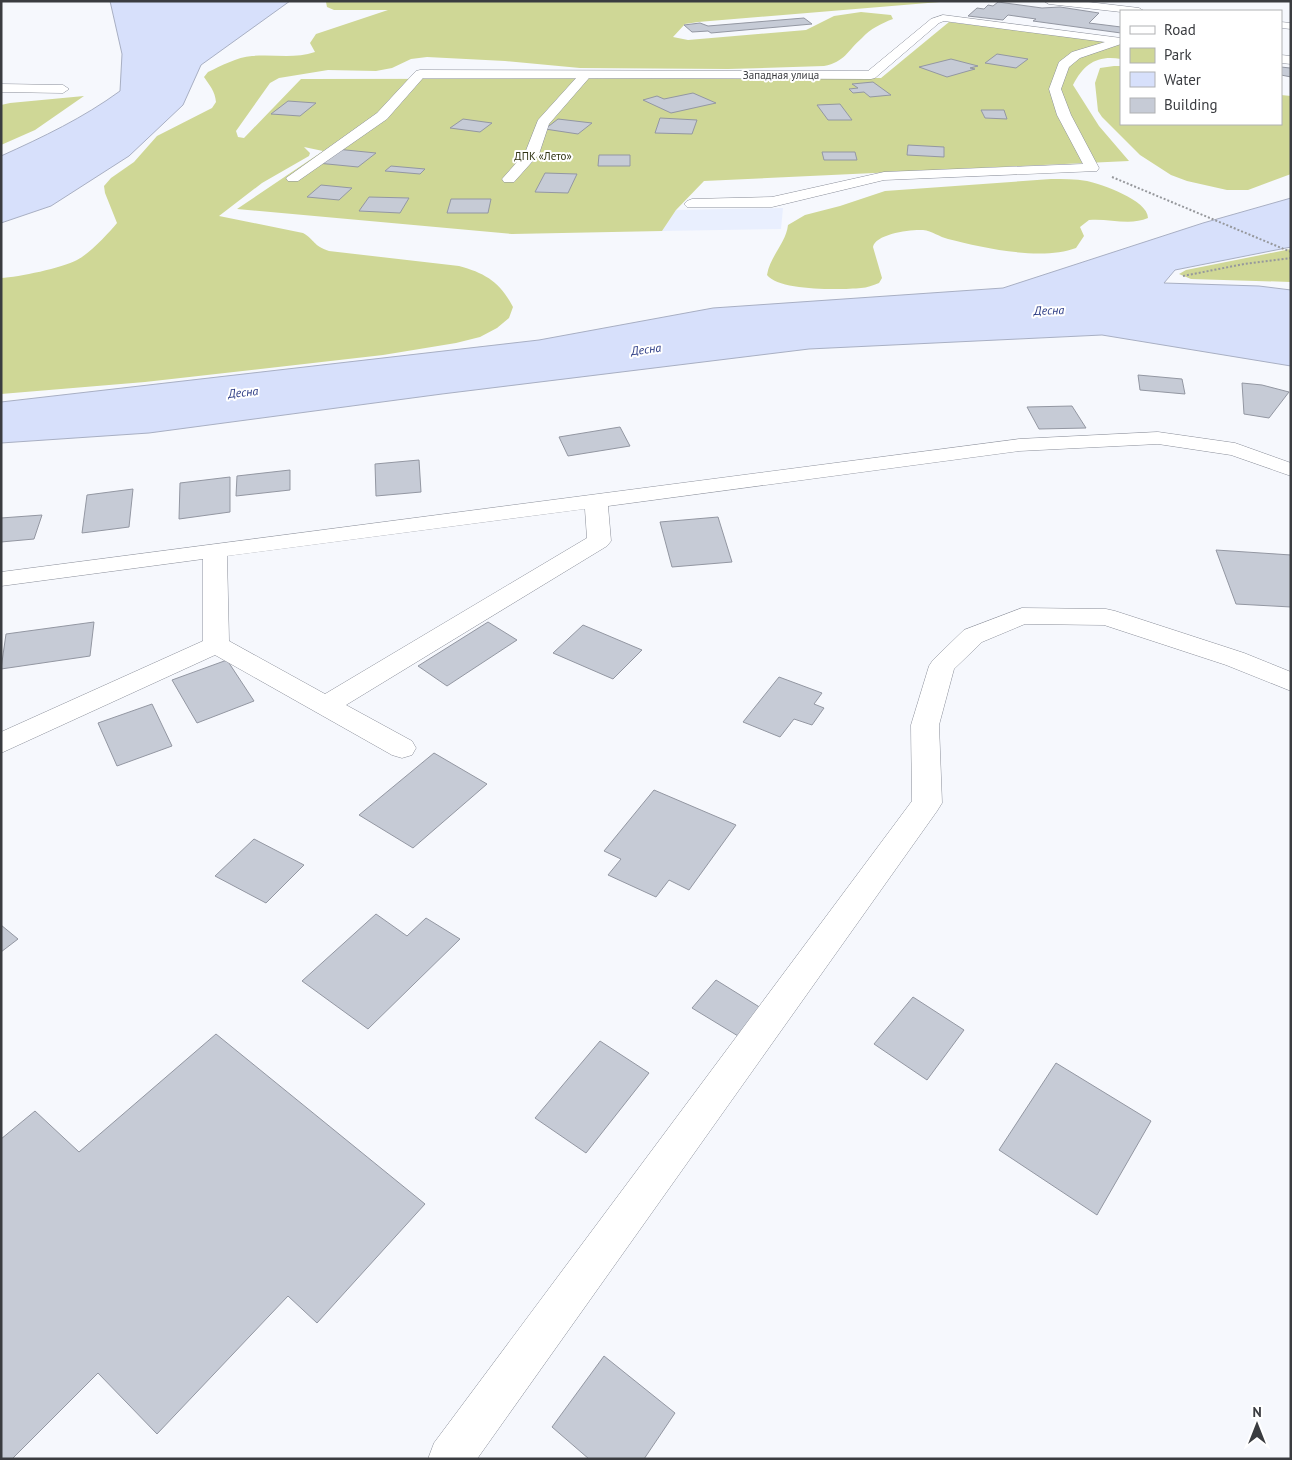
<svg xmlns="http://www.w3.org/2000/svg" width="1292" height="1460" font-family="'PT Sans',sans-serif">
	<rect width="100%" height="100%" fill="#f6f8fd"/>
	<!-- built -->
	<path fill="#e9effe" d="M 783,208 L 781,229 L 662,231 L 676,210 Z"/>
	<!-- green -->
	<path fill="#cfd796" d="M 328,1 L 952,1 L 698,22 L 685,24 L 673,37 L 688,40 L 806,30 L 834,16 L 861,12 L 891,15 L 893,19 C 882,23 870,29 862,38 C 847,51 845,62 824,66 L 728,69 L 580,68 L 505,61 L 427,57 L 411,59 L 392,68 L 376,71 L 328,70 L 279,78 L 270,83 L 236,131 L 238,137 L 244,138 L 301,79 L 881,78 L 949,22 L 1121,43 L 1121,59 C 1097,55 1084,64 1073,85 L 1099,126 L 1129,161 L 704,181 L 676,210 L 662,231 L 512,234 L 237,209 L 323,151 L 304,147 L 310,153 L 309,156 L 262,183 L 219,216 L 303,233 C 315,240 313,246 329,251 L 459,266 C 485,273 500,282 513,307 L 509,318 L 497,328 L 480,337 L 456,343 L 383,355 L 145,382 L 1,394 L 1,278 C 19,277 62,268 77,260 C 89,254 109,233 117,223 L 105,193 L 104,186 L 111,178 L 134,162 L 157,136 L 212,108 L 216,102 C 215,91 210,86 204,77 L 208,72 C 221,66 237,57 252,56 C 274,54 294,59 315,52 L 310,43 L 316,34 L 388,10 L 334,10 L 327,7 L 326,2 Z
		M 1114,66 L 1121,66 L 1121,124 L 1281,124 L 1281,95 L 1291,96 L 1291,174 L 1248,190 L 1227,190 L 1187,181 L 1171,175 L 1140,155 L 1102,117 L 1098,111 L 1095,83 L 1100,68 Z
		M 84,96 L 35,130 L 1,145 L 1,105 L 10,103 Z
		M 1051,179 C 1063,179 1075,179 1087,181 C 1101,184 1148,200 1148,218 C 1130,226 1108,218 1089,220 L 1080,227 L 1084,236 L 1076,248 C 1042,261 983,248 948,239 C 940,237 932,231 923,230 C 911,229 875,234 873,247 L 882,278 L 879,283 C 873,285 867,288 861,288 C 841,290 779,291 767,275 C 770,256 786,243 788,225 L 805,215 L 840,206 L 885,191 Z
		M 1291,249 L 1291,282 L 1191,279 L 1179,274 L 1186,270 Z"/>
	<!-- water -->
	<path fill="#d7e0fb" stroke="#a8afc3" d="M 110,1 L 290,1 L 201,65 L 183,105 L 129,156 L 51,206 L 1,223 L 1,156 C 43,137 83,118 120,91 L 122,54 Z
		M 1291,198 L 1291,247 L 1175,270 L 1164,283 L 1259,286 L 1291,290 L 1291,366 L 1102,335 L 809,349 L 442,394 L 149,433 L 1,443 L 1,402 L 539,340 L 713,308 L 1003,288 L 1203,223 Z"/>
	<!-- building -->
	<path fill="#c6cbd6" stroke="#9397a2" d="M 998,2 L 1042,8 L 1060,7 L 1099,13 L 1089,23 L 1121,27 L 1121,33 L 1033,21 L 1036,19 L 1008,15 L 1003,20 L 968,16 L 977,8 L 984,9 L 988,5 L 993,6 Z
		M 804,18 L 812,24 L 711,33 L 708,31 L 692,32 L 684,25 L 700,23 L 708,26 Z
		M 997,54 L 1028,59 L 1016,68 L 985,63 Z
		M 951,59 L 978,66 L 970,68 L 975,69 L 947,77 L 919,67 Z
		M 1281,67 L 1290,68 L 1291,67 L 1291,77 L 1281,75 Z
		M 873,82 L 891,95 L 870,97 L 864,92 L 853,93 L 849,89 L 858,88 L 852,84 Z
		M 693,93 L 716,103 L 671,113 L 643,100 L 657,96 L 664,99 Z
		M 288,101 L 316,103 L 300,116 L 271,114 Z
		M 840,104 L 852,120 L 828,120 L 817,105 Z
		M 981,110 L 1004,110 L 1007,119 L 985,118 Z
		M 660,118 L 697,120 L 692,134 L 655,133 Z
		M 463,119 L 492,123 L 480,132 L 450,128 Z
		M 558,119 L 592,123 L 578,134 L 545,129 Z
		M 908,145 L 944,147 L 944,157 L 907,155 Z
		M 336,149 L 376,153 L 358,167 L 317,163 Z
		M 822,152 L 855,152 L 857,160 L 824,160 Z
		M 599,155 L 630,155 L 630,166 L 598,166 Z
		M 391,166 L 425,169 L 420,174 L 385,171 Z
		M 545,173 L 577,174 L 568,193 L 535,192 Z
		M 321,185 L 352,188 L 339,200 L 307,197 Z
		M 369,197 L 409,198 L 400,213 L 359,211 Z
		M 451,199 L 491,199 L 488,213 L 447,213 Z
		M 1138,375 L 1182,379 L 1185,394 L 1140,390 Z
		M 1242,383 L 1262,385 L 1289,392 L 1269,418 L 1244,414 Z
		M 1072,406 L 1086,428 L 1039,429 L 1027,407 Z
		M 620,427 L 630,446 L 568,456 L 559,437 Z
		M 419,460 L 421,492 L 376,496 L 375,464 Z
		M 290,470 L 290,490 L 236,496 L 237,476 Z
		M 230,477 L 230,512 L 179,519 L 180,483 Z
		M 133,489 L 129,527 L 82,533 L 87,495 Z
		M 42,515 L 34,539 L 1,542 L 1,518 Z
		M 718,517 L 732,562 L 672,567 L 660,522 Z
		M 1216,550 L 1291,555 L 1291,607 L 1236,604 Z
		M 94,622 L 90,656 L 1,669 L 6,634 Z
		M 488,622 L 517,640 L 447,686 L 418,666 Z
		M 583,625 L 642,650 L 613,679 L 553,653 Z
		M 227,660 L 254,701 L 197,723 L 172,680 Z
		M 779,677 L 822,693 L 814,704 L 824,708 L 812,725 L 794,719 L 780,737 L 743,722 Z
		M 152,704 L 172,746 L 117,766 L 98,723 Z
		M 434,753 L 487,784 L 413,848 L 359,815 Z
		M 654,790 L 736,825 L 689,890 L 669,880 L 656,897 L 608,875 L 621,859 L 604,851 Z
		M 254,839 L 304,865 L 266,903 L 215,876 Z
		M 376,914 L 407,936 L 426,918 L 460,939 L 368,1029 L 302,981 Z
		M 1,925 L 18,939 L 1,952 Z
		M 716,980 L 761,1008 L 738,1036 L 692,1008 Z
		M 913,997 L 964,1030 L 927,1080 L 874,1044 Z
		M 216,1034 L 425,1204 L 317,1323 L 288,1296 L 157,1434 L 98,1373 L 12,1459 L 1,1459 L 1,1139 L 35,1111 L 79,1152 Z
		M 600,1041 L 649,1073 L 586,1153 L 535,1118 Z
		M 1056,1063 L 1151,1121 L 1097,1215 L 999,1150 Z
		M 604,1356 L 675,1413 L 644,1459 L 589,1459 L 552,1427 Z"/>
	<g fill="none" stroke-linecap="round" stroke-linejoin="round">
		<!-- minor casing -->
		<g stroke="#8b8f9a" stroke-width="1">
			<path id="minor" d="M 1044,1 L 1080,1 L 1139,8 L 1144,11 L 1121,12 L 1049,4 Z
				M 943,15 L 1121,38 L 1121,44 L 1080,58 L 1069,67 L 1061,89 L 1071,115 L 1099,168 L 1097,171 L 884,180 L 772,207 L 687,207 L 684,204 L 687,201 L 692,199 L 772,197 L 884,172 L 1083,164 L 1057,115 L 1049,89 L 1059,62 L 1072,52 L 1105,42 L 944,21 L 939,23 L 875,78 L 871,79 L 589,78 L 549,124 L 539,154 L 514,182 L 504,182 L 502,179 L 525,153 L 538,120 L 576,78 L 423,78 L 387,119 L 298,181 L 288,181 L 286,178 L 377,113 L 416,71 L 420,70 L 868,71 L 931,19 Z
				M 1281,22 L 1291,23 L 1291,29 L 1281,28 Z
				M 1281,55 L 1291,56 L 1291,64 L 1281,63 Z
				M 1,84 L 63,85 L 69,89 L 63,93 L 1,92 Z
				M 1158,432 L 1235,443 L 1291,463 L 1291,476 L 1231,455 L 1158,444 L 1019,451 L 608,506 L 611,541 L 607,546 L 346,705 L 412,741 L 416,748 L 412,755 L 402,758 L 392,755 L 215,655 L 1,753 L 1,732 L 203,641 L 203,559 L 1,586 L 1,572 L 1019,439 ZM 585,509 L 587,538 L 325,694 L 229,641 L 227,556 Z
				M 1022,608 L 1106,609 L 1115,611 L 1244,653 L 1291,672 L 1291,691 L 1226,665 L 1104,625 L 1025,624 L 982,642 L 954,669 L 939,725 L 942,803 L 937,811 L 477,1459 L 428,1459 L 434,1443 L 912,801 L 911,725 L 929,666 L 933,660 L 964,630 Z"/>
		</g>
		<!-- path -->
		<path stroke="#96989c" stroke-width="2" stroke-dasharray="2 2" stroke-linecap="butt" d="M 1112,177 L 1291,252
			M 1183,276 L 1244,264 L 1291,258"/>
		<!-- minor -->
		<use href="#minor" fill="#fff" fill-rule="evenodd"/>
	</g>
	<g text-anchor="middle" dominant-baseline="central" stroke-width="4" stroke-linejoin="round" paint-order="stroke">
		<!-- far-street labels -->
		<g font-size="11" fill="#3a3c40" stroke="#fff">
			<text x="781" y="75">Западная улица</text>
		</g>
		<!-- far-park labels -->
		<g font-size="11" fill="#303313" stroke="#fff">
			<text x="543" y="156">ДПК «Лето»</text>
		</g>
		<!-- far-water labels -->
		<g font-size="12" font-style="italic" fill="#283882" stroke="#fff">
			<text transform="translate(1049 310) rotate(-2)">Десна</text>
			<text transform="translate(646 349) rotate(-7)">Десна</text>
			<text transform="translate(243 392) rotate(-6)">Десна</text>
		</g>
	</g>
	<!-- border -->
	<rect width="1292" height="1460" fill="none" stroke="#3a3c40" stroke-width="5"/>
	<!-- legend -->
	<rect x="1120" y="10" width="162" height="115" fill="#ffffff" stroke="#b0b1b3"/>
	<rect x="1130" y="26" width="25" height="8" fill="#ffffff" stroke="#b0b1b3"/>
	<text x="1164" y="35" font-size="15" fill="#3a3c40">Road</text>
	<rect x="1130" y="48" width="25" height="15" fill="#cfd796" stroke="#b0b1b3"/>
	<text x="1164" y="60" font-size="15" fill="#3a3c40">Park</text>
	<rect x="1130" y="72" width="25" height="15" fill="#d7e0fb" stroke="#b0b1b3"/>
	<text x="1164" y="85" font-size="15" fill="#3a3c40">Water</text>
	<rect x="1130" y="98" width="25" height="15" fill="#c6cbd6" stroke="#b0b1b3"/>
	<text x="1164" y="110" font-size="15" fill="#3a3c40">Building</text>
	<!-- north arrow -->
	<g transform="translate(1257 1425)" stroke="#ffffff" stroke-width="4" paint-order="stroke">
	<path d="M0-4L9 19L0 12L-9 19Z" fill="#3a3c40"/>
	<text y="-8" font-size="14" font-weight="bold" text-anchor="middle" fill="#3a3c40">N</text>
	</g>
</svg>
